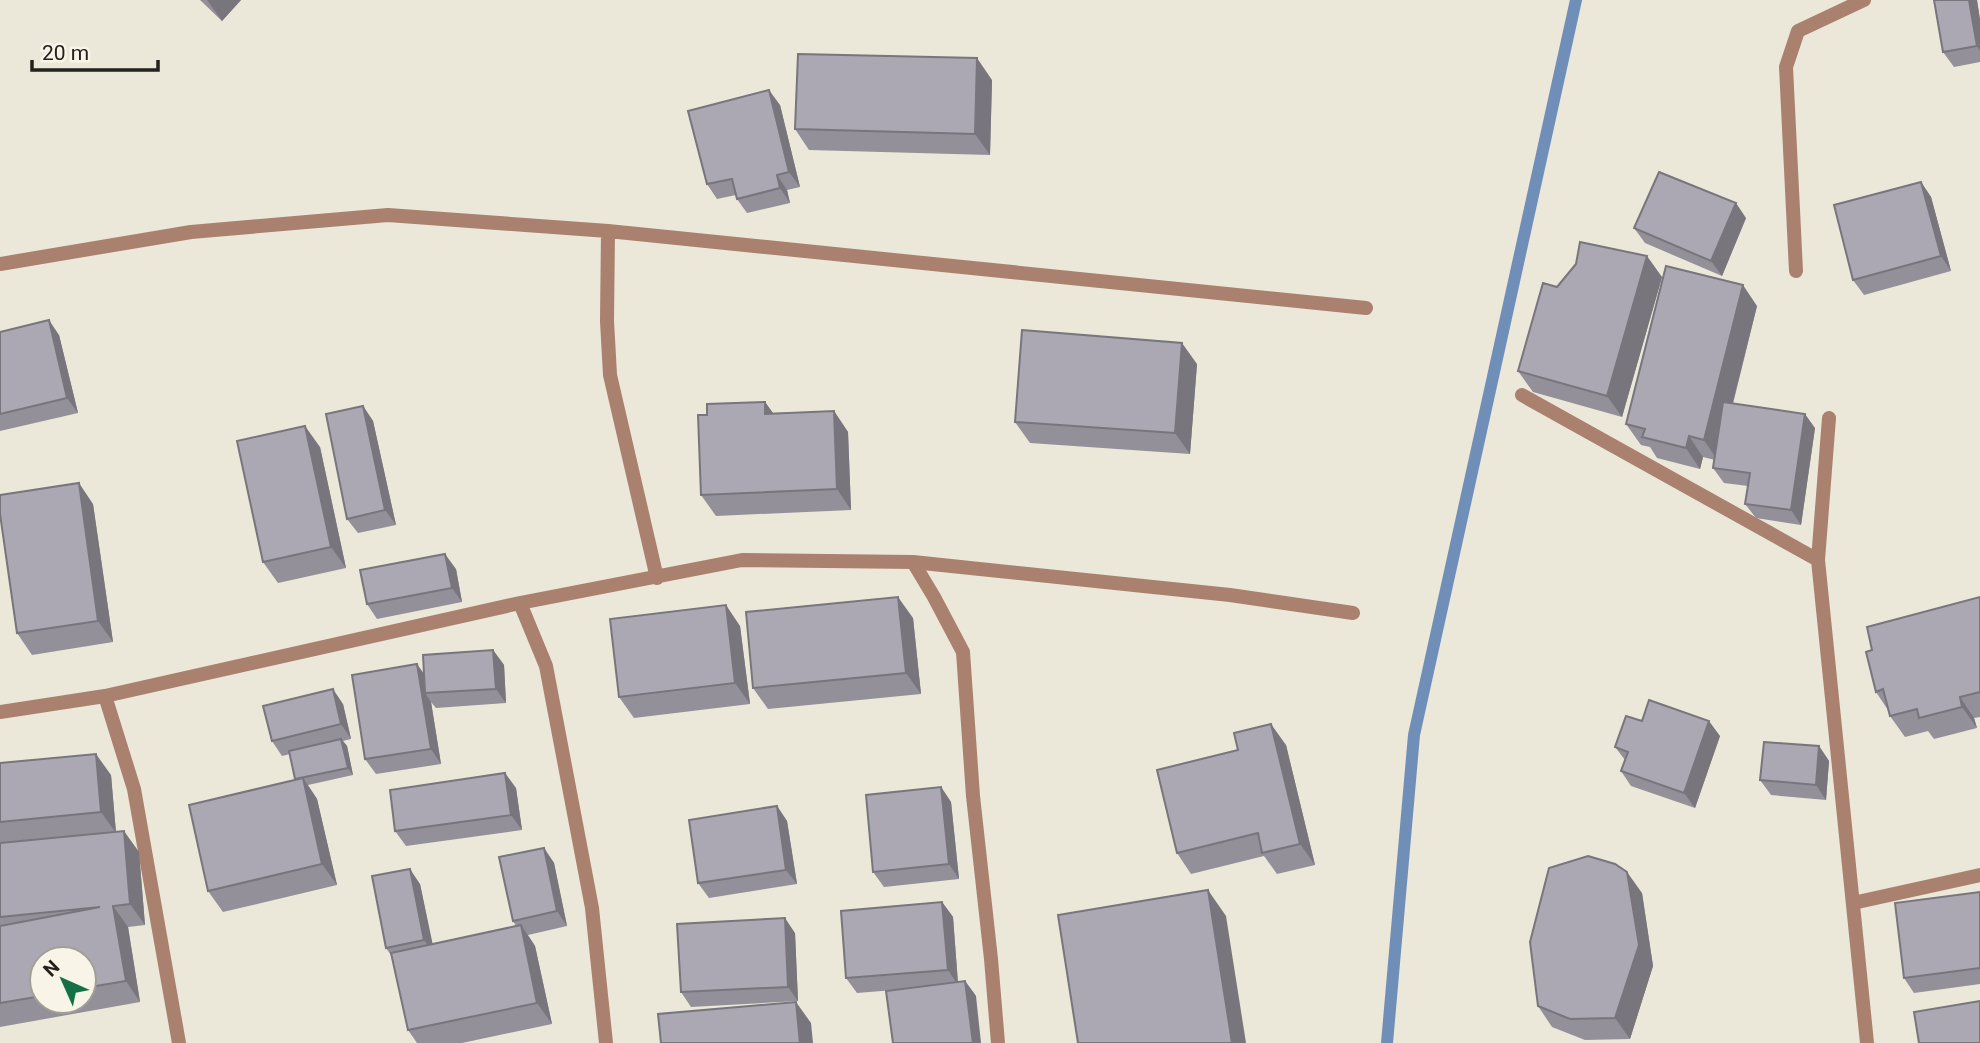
<svg xmlns="http://www.w3.org/2000/svg" width="1980" height="1043" font-family="Roboto,sans-serif">
	<rect width="100%" height="100%" fill="#ebe7d9"/>
	<g fill="none" stroke-linecap="round" stroke-linejoin="round">
		<!-- stream -->
		<path stroke="#6f8fb9" stroke-width="12" d="M 1387,1043 L 1414,735 L 1576,0"/>
		<!-- street -->
		<path stroke="#a9816e" stroke-width="14" d="M 608,231 L 607,321 L 610,375 L 657,578
			M 0,264 L 191,232 L 388,215 L 608,231 L 1366,308
			M 1796,271 L 1786,67 L 1798,31 L 1864,0
			M 1522,395 L 1818,560
			M 1829,418 L 1818,560 L 1867,1043
			M 913,562 L 934,597 L 963,652 L 973,796 L 991,959 L 998,1043
			M 520,603 L 742,560 L 913,562 L 1230,595 L 1353,613
			M 105,696 L 134,789 L 179,1043
			M 0,712 L 105,696 L 520,603 L 546,666 L 592,908 L 606,1043
			M 1853,903 L 1980,875"/>
	</g>
	<!-- wall -->
	<path fill="#93909a" fill-rule="evenodd" d="M 200,0 L 241,0 L 222,21 Z
		M 1977,0 L 1980,20 L 1980,62 L 1954,67 L 1943,52 Z
		M 992,80 L 990,155 L 809,150 L 795,129 Z
		M 780,105 L 800,187 L 787,190 L 790,203 L 747,213 L 737,199 L 736,195 L 717,199 L 707,184 Z
		M 1921,182 L 1931,197 L 1951,271 L 1864,295 L 1853,280 Z
		M 1746,218 L 1722,276 L 1645,243 L 1634,228 Z
		M 1662,277 L 1622,417 L 1533,392 L 1518,371 L 1557,287 Z
		M 1757,306 L 1733,404 L 1815,428 L 1801,525 L 1756,518 L 1745,504 L 1748,486 L 1724,483 L 1713,468 L 1715,460 L 1703,457 L 1700,469 L 1657,458 L 1650,447 L 1641,445 L 1626,424 Z
		M 0,332 L 59,335 L 78,413 L 0,431 Z
		M 1197,364 L 1190,454 L 1030,443 L 1015,422 Z
		M 765,402 L 773,413 L 834,411 L 848,432 L 851,510 L 716,516 L 701,495 L 707,415 Z
		M 363,406 L 373,421 L 396,525 L 358,533 L 347,519 Z
		M 320,447 L 346,568 L 278,583 L 263,562 Z
		M 93,504 L 113,642 L 32,655 L 17,633 Z
		M 456,569 L 462,602 L 377,619 L 367,604 Z
		M 1980,597 L 1980,717 L 1974,718 L 1977,728 L 1934,739 L 1928,731 L 1905,737 L 1890,716 L 1888,710 L 1876,692 L 1872,650 Z
		M 913,618 L 921,694 L 768,709 L 753,688 Z
		M 740,626 L 750,704 L 634,718 L 619,697 Z
		M 493,650 L 504,665 L 506,703 L 436,708 L 431,702 L 441,764 L 376,774 L 365,759 L 424,674 Z
		M 343,704 L 351,739 L 343,741 L 347,746 L 353,775 L 308,785 L 317,799 L 337,885 L 223,912 L 208,891 L 295,780 L 290,754 L 282,756 L 272,741 Z
		M 1642,721 L 1720,736 L 1695,808 L 1631,786 L 1621,771 L 1625,760 L 1615,747 Z
		M 1286,745 L 1315,865 L 1277,874 L 1264,856 L 1191,874 L 1177,853 Z
		M 1819,746 L 1829,761 L 1826,800 L 1771,795 L 1760,780 Z
		M 0,763 L 111,775 L 116,832 L 139,852 L 145,925 L 128,927 L 140,1002 L 0,1027 ZM 42,959 L 84,959 L 84,1001 L 42,1001 Z
		M 941,787 L 951,802 L 959,879 L 884,887 L 873,872 Z
		M 516,788 L 522,830 L 406,846 L 395,831 Z
		M 777,806 L 787,821 L 797,884 L 709,898 L 698,883 Z
		M 544,848 L 554,863 L 567,926 L 528,935 L 535,946 L 552,1024 L 462,1043 L 417,1043 L 408,1030 L 393,958 L 386,948 L 420,884 L 432,944 L 516,926 L 513,921 Z
		M 1980,892 L 1980,984 L 1914,993 L 1904,978 Z
		M 1642,893 L 1653,966 L 1630,1039 L 1585,1040 L 1552,1027 L 1538,1006 Z
		M 942,902 L 953,917 L 958,982 L 965,981 L 976,996 L 894,990 L 857,993 L 846,978 Z
		M 795,933 L 798,1001 L 691,1007 L 681,992 Z"/>
	<!-- shaded-wall -->
	<path fill="#78757d" d="M 207,0 L 241,0 L 222,21 Z
		M 1969,0 L 1977,0 L 1980,20 L 1980,51 L 1977,46 Z
		M 977,58 L 992,80 L 990,155 L 975,134 Z
		M 769,90 L 780,105 L 800,187 L 789,172 Z
		M 777,175 L 787,190 L 790,203 L 780,188 Z
		M 1921,182 L 1931,197 L 1951,271 L 1941,256 Z
		M 1736,203 L 1746,218 L 1722,276 L 1711,261 Z
		M 1647,256 L 1662,277 L 1622,417 L 1607,396 Z
		M 1743,285 L 1757,306 L 1718,461 L 1704,440 Z
		M 49,320 L 59,335 L 78,413 L 67,398 Z
		M 1182,343 L 1197,364 L 1190,454 L 1175,433 Z
		M 765,402 L 780,423 L 765,414 Z
		M 363,406 L 373,421 L 396,525 L 385,510 Z
		M 834,411 L 848,432 L 851,510 L 837,489 Z
		M 1805,414 L 1815,428 L 1801,525 L 1791,510 Z
		M 305,426 L 320,447 L 346,568 L 331,547 Z
		M 1689,436 L 1703,457 L 1700,469 L 1686,448 Z
		M 79,483 L 93,504 L 113,642 L 98,621 Z
		M 445,554 L 456,569 L 462,602 L 452,588 Z
		M 898,597 L 913,618 L 921,694 L 906,673 Z
		M 726,605 L 740,626 L 750,704 L 735,683 Z
		M 493,650 L 504,665 L 506,703 L 496,689 Z
		M 417,664 L 427,678 L 425,693 L 431,702 L 441,764 L 431,749 Z
		M 333,689 L 343,704 L 351,739 L 341,724 Z
		M 1960,697 L 1974,718 L 1977,728 L 1962,707 Z
		M 1709,721 L 1720,736 L 1695,808 L 1684,793 Z
		M 1271,724 L 1286,745 L 1315,865 L 1300,844 Z
		M 341,739 L 347,746 L 353,775 L 348,768 Z
		M 1819,746 L 1829,761 L 1826,800 L 1816,785 Z
		M 96,754 L 111,775 L 116,833 L 101,812 Z
		M 505,773 L 516,788 L 522,830 L 511,815 Z
		M 303,778 L 317,799 L 337,885 L 322,864 Z
		M 941,787 L 951,802 L 959,879 L 949,864 Z
		M 777,806 L 787,821 L 797,884 L 786,870 Z
		M 124,831 L 139,852 L 145,925 L 130,904 Z
		M 544,848 L 554,863 L 567,926 L 557,911 Z
		M 410,869 L 420,884 L 435,955 L 424,940 Z
		M 1627,872 L 1642,893 L 1653,966 L 1630,1039 L 1615,1018 Z
		M 1208,890 L 1226,916 L 1246,1043 L 1232,1043 Z
		M 942,902 L 953,917 L 958,985 L 948,970 Z
		M 113,906 L 128,927 L 140,1002 L 126,981 Z
		M 785,918 L 795,933 L 798,1001 L 788,987 Z
		M 521,925 L 535,946 L 552,1024 L 537,1003 Z
		M 965,981 L 976,996 L 981,1043 L 973,1043 Z
		M 796,1002 L 811,1023 L 813,1043 L 800,1043 Z"/>
	<!-- building -->
	<path fill="#aba7b3" stroke="#78757d" stroke-width="2" d="M 1934,0 L 1969,0 L 1977,46 L 1943,52 Z
		M 798,54 L 977,58 L 975,134 L 795,129 Z
		M 769,90 L 789,172 L 777,175 L 780,188 L 737,199 L 732,179 L 707,184 L 688,111 Z
		M 1659,172 L 1736,203 L 1711,261 L 1634,228 Z
		M 1921,182 L 1941,256 L 1853,280 L 1834,205 Z
		M 1580,242 L 1647,256 L 1607,396 L 1518,371 L 1543,283 L 1557,287 L 1576,264 Z
		M 1666,266 L 1743,285 L 1704,440 L 1689,436 L 1686,448 L 1642,437 L 1645,429 L 1626,424 Z
		M 49,320 L 67,398 L 0,414 L 0,332 Z
		M 1022,330 L 1182,343 L 1175,433 L 1015,422 Z
		M 765,402 L 765,414 L 834,411 L 837,489 L 701,495 L 698,415 L 707,415 L 707,404 Z
		M 1723,402 L 1805,414 L 1791,510 L 1745,504 L 1750,473 L 1713,468 Z
		M 363,406 L 385,510 L 347,519 L 326,414 Z
		M 305,426 L 331,547 L 263,562 L 237,441 Z
		M 79,483 L 98,621 L 17,633 L 0,514 L 0,495 Z
		M 445,554 L 452,588 L 367,604 L 360,570 Z
		M 898,597 L 906,673 L 753,688 L 746,612 Z
		M 1980,597 L 1980,692 L 1960,697 L 1962,707 L 1919,718 L 1917,709 L 1890,716 L 1883,689 L 1876,692 L 1866,652 L 1872,650 L 1867,627 Z
		M 726,605 L 735,683 L 619,697 L 610,619 Z
		M 493,650 L 496,689 L 425,693 L 423,655 Z
		M 417,664 L 431,749 L 365,759 L 352,675 Z
		M 333,689 L 341,724 L 272,741 L 263,706 Z
		M 1649,700 L 1709,721 L 1684,793 L 1621,771 L 1628,752 L 1615,747 L 1626,716 L 1642,721 Z
		M 1271,724 L 1300,844 L 1262,853 L 1258,833 L 1177,853 L 1157,770 L 1238,750 L 1234,733 Z
		M 341,739 L 348,768 L 295,779 L 289,751 Z
		M 1764,742 L 1819,746 L 1816,785 L 1760,780 Z
		M 96,754 L 101,812 L 0,822 L 0,763 Z
		M 505,773 L 511,815 L 395,831 L 390,790 Z
		M 303,778 L 322,864 L 208,891 L 189,805 Z
		M 941,787 L 949,864 L 873,872 L 866,795 Z
		M 777,806 L 786,870 L 698,883 L 689,820 Z
		M 124,831 L 130,904 L 113,906 L 126,981 L 84,988 L 84,959 L 42,959 L 42,996 L 0,1003 L 0,926 L 100,907 L 0,917 L 0,843 Z
		M 544,848 L 557,911 L 513,921 L 499,857 Z
		M 1588,856 L 1615,864 L 1627,872 L 1639,945 L 1615,1018 L 1570,1019 L 1538,1006 L 1530,942 L 1549,868 Z
		M 410,869 L 424,940 L 386,948 L 372,876 Z
		M 1208,890 L 1232,1043 L 1078,1043 L 1058,915 Z
		M 1980,892 L 1980,968 L 1904,978 L 1895,903 Z
		M 942,902 L 948,970 L 846,978 L 841,911 Z
		M 785,918 L 788,987 L 681,992 L 677,924 Z
		M 521,925 L 537,1003 L 408,1030 L 391,953 Z
		M 965,981 L 973,1043 L 893,1043 L 886,991 Z
		M 1980,1001 L 1980,1043 L 1919,1043 L 1914,1012 Z
		M 796,1002 L 800,1043 L 661,1043 L 658,1014 Z"/>
	<!-- north arrow -->
	<g transform="translate(63 980) rotate(315)"><circle r="33" fill="#f8f4e7" stroke="#a2a096" stroke-width="2"/>
	<path d="M0-5L12 26L0 18L-12 26Z" fill="#147146"/>
	<text y="-10" font-size="19" font-weight="bold" text-anchor="middle" fill="#22211c">N</text>
	</g>
	<!-- scale -->
	<path d="M32 60v10h126v-10" fill="none" stroke="#22211c" stroke-width="3.5"/>
	<text x="42" y="60" font-size="21" fill="#22211c" stroke="#f8f4e7" stroke-width="5" paint-order="stroke">20 m</text>
</svg>
